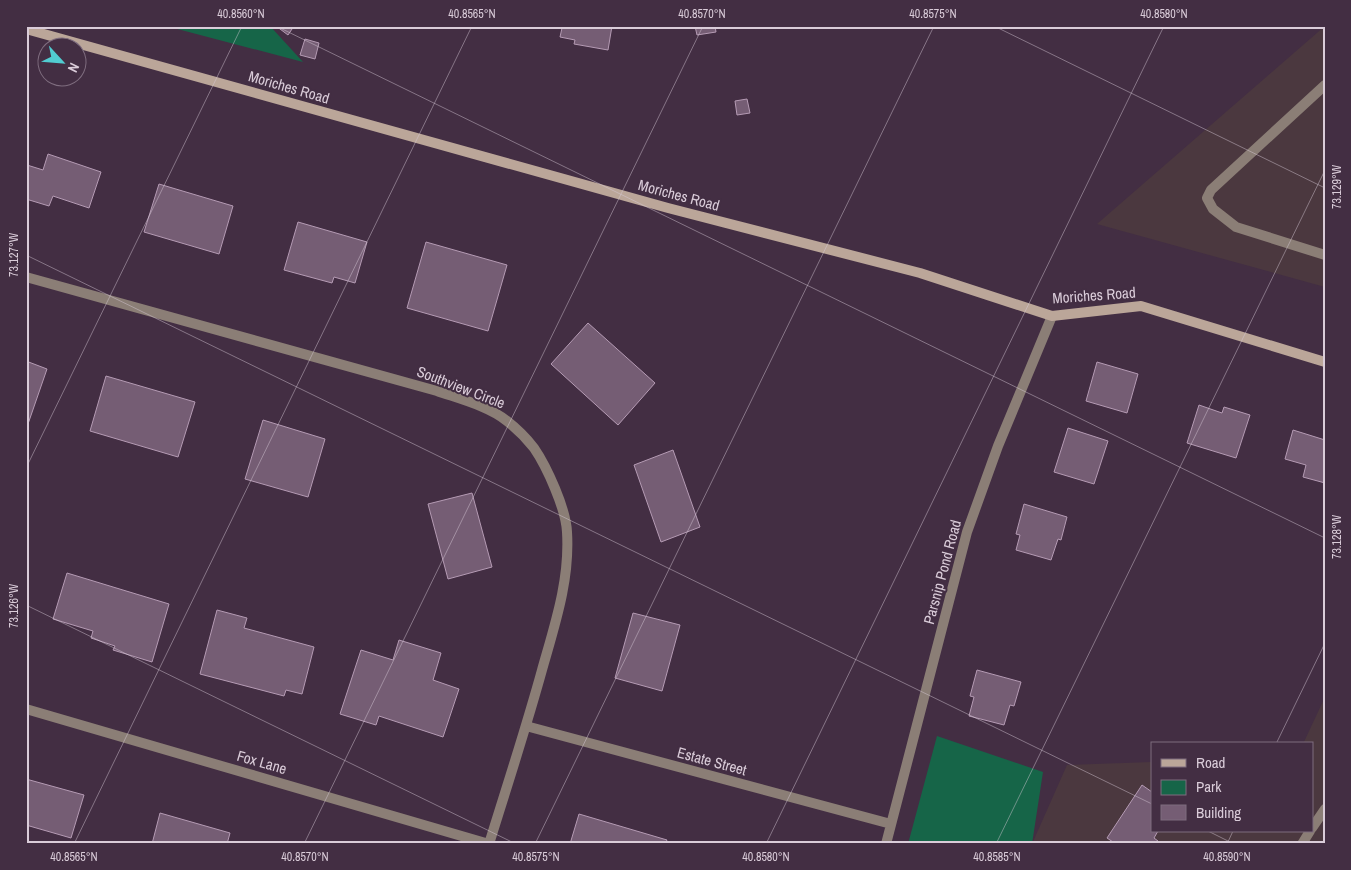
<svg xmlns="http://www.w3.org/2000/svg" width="1351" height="870" font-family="'Archivo Narrow',sans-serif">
	<rect width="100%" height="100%" fill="#432e43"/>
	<!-- commercial -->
	<path fill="#4b383f" d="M 1325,26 L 1325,287 L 1097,224 Z
		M 1325,697 L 1325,844 L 1032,844 L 1067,765 L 1152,762 L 1152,831 L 1312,831 L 1312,744 L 1303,744 Z"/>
	<!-- green -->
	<path fill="#166548" d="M 166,26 L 270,26 L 303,62 Z
		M 937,736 L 1043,772 L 1032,844 L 908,844 Z"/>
	<!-- building -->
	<path fill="#755d74" stroke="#b59bb4" d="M 276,26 L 294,26 L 288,35 Z
		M 550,26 L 612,26 L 608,50 L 574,44 L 575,40 L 560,37 L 562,28 Z
		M 695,26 L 715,26 L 716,32 L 697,35 Z
		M 305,39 L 319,43 L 315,59 L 300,55 Z
		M 747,99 L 750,113 L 737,115 L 735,101 Z
		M 48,154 L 101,172 L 89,208 L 53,196 L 49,206 L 26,199 L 27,165 L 43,170 Z
		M 159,184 L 233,206 L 219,254 L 144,232 Z
		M 298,222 L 367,242 L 355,283 L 334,277 L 332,283 L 284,270 Z
		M 426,242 L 507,265 L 488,331 L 407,308 Z
		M 588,323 L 655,383 L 618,425 L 551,364 Z
		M 26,361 L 47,369 L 28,424 L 26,423 Z
		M 1097,362 L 1138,374 L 1127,413 L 1086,401 Z
		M 106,376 L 195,402 L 178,457 L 90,431 Z
		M 1199,405 L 1222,413 L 1224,407 L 1250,415 L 1236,458 L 1187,443 Z
		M 263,420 L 325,439 L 308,497 L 245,479 Z
		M 1068,428 L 1108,441 L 1094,484 L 1054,472 Z
		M 1293,430 L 1325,440 L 1325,483 L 1303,477 L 1306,465 L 1285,459 Z
		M 673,450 L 700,527 L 661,542 L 634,465 Z
		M 472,493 L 492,567 L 448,579 L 428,504 Z
		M 1024,504 L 1067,517 L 1061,540 L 1058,539 L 1051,560 L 1016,550 L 1020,535 L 1016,534 Z
		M 67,573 L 169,604 L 152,662 L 113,650 L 115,646 L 91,638 L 93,631 L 53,619 Z
		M 217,610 L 247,618 L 244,628 L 314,647 L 302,694 L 286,690 L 284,696 L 200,674 Z
		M 633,613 L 680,625 L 662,691 L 615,678 Z
		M 399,640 L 441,653 L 433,680 L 459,689 L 443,737 L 379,716 L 376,725 L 340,714 L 361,650 L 393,660 Z
		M 977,670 L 1021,682 L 1014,706 L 1010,705 L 1004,725 L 969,716 L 974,697 L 970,696 Z
		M 26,779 L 84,795 L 71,838 L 26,825 Z
		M 1142,785 L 1152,792 L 1152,831 L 1158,831 L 1154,838 L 1158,841 L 1156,844 L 1116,844 L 1107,838 Z
		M 160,813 L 230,833 L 227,844 L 152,844 Z
		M 579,814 L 667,840 L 665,844 L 570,844 Z"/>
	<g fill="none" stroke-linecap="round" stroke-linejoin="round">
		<!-- lane -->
		<path stroke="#8b7e76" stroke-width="10" d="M 1325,85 L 1211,190 L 1207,198 L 1213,209 L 1236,227 L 1325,255
			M 1312,828 L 1325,809
			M 1302,844 L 1310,831"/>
		<!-- street -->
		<path stroke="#8b7e76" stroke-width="10" d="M 26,277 L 437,391 C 460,399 488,406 507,421 C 516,428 527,439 534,448 C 547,467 566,509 567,532 C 570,580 555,624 542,670 C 526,728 507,786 489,844
			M 26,709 L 489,844
			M 526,726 L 891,824
			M 886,844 L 967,532 L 998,446 L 1052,316"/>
		<!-- secondary -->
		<path stroke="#bba699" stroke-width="10" d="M 26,29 L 668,208 L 920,273 L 1052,316 L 1141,306 L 1325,362"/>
	</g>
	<!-- ticks -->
	<path fill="none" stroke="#daccd9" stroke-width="1" stroke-opacity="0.45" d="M 276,26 L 1325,538M 994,26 L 1325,188M 26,255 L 1152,804M 26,468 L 242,26M 26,605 L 516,844M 1276,744 L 1325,643M 1208,831 L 1234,844M 74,844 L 472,26M 304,844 L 703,26M 535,844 L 934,26M 766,844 L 1164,26M 996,844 L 1325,170M 1227,844 L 1233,831"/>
	<g text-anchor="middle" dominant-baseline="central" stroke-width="4" stroke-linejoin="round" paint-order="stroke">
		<!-- street labels -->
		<g font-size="15" fill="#daccd9" stroke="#432e43">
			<text transform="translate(289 87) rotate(16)">Moriches Road</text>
			<text transform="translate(679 195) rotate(15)">Moriches Road</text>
			<text transform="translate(1094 295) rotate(-4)">Moriches Road</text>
			<text transform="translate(461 387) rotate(21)">Southview Circle</text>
			<text transform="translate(942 572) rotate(-75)">Parsnip Pond Road</text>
			<text transform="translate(712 761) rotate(15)">Estate Street</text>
			<text transform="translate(262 762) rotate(16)">Fox Lane</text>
		</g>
	</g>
	<!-- border -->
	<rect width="1351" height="870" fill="none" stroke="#432e43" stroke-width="55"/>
	<!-- legend -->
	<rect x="1151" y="742" width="162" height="90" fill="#432e43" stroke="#7f6d7f"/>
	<rect x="1161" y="759" width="25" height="8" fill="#bba699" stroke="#7f6d7f"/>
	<text x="1196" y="768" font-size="15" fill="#daccd9">Road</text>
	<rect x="1161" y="780" width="25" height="15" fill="#166548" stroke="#7f6d7f"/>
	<text x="1196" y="792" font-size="15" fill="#daccd9">Park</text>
	<rect x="1161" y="805" width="25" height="15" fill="#755d74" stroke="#7f6d7f"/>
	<text x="1196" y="818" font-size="15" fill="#daccd9">Building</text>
	<!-- north arrow -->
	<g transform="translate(62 62) rotate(116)"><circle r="24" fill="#432e43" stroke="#7f6d7f"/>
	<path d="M0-4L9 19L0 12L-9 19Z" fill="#51ccd1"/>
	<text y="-8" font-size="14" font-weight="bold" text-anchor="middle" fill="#daccd9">N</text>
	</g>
	<rect x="28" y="28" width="1296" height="814" fill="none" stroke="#daccd9" stroke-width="2"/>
	<g font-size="12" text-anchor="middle" fill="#daccd9">
		<text x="241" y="18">40.8560°N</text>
		<text x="472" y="18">40.8565°N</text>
		<text x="702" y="18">40.8570°N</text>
		<text x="933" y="18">40.8575°N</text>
		<text x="1164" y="18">40.8580°N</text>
		<text transform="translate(1337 187) rotate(-90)" y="4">73.129°W</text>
		<text transform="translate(14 255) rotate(-90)" y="4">73.127°W</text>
		<text transform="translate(1337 537) rotate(-90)" y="4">73.128°W</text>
		<text transform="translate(14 606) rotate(-90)" y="4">73.126°W</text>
		<text x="74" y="861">40.8565°N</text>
		<text x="305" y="861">40.8570°N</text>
		<text x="536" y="861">40.8575°N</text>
		<text x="766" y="861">40.8580°N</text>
		<text x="997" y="861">40.8585°N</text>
		<text x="1227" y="861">40.8590°N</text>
	</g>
</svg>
